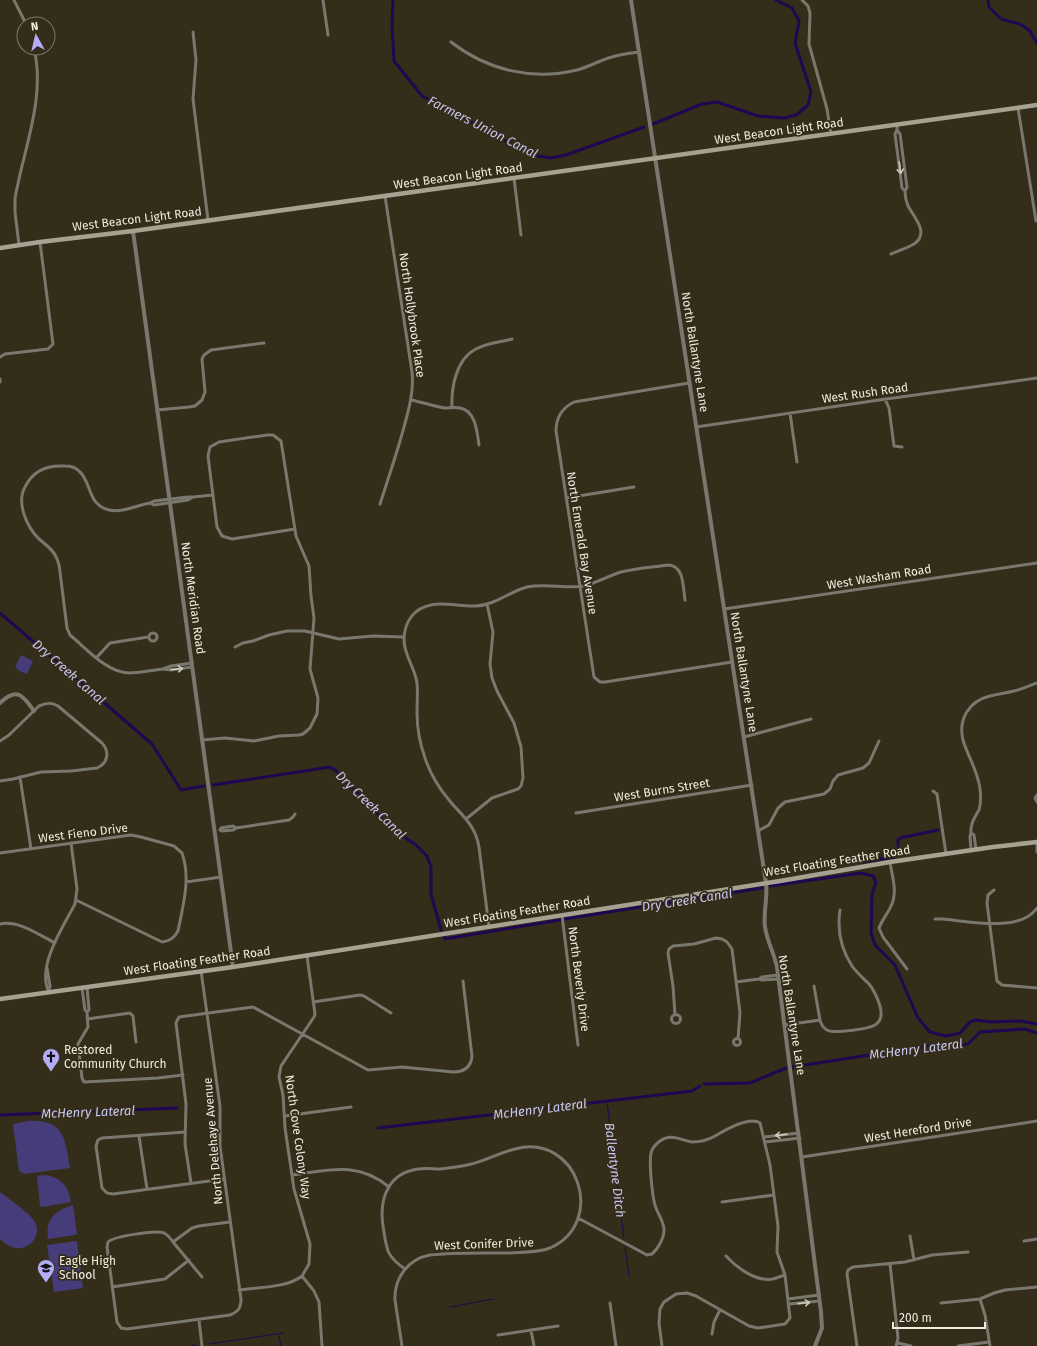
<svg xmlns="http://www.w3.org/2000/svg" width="1037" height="1346" font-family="'Fira Sans',sans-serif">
	<rect width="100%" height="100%" fill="#332d19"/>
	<!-- green -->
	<path fill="#463c7a" d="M 21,655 L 33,661 L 27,674 L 17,670 L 18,669 L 15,667 Z
		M 28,1121 C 65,1119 65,1139 70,1168 L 24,1174 L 19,1171 L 13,1124 Z
		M 43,1175 C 60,1176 69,1186 71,1202 L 42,1207 L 40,1206 L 37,1176 Z
		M 0,1192 C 9,1199 30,1213 35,1222 C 42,1235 30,1250 16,1248 C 9,1247 5,1243 0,1239 Z
		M 73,1205 L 77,1234 L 75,1235 L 48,1239 C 45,1220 55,1210 73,1205 Z
		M 77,1241 L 83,1288 L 54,1292 L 47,1245 Z"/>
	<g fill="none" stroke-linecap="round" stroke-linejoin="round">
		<!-- stream -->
		<path stroke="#200751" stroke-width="1" d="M 607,1102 L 624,1238
			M 625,1247 L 629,1276
			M 450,1307 L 493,1299
			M 279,1335 L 281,1346
			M 209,1344 L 283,1333
			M 191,1346 L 195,1345"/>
		<!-- canal -->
		<path stroke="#200751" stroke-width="3" d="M 393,0 L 392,25 L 394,61 L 422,96 L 532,155 L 551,158 L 566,155 L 644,127
			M 988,0 L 989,7 L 1001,19 L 1020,24 L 1029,30 L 1037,43
			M 653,124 L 702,104 L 717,102 L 758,116 L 784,118 L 796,115 L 808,105 L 811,92 L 795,43 L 799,21 L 792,8 L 776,0
			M 0,613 L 152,744 L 181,790 L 204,786
			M 213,785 L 330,767 L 335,770 L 391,828 L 416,845 L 427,856 L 431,867 L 431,894 L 441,930
			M 862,862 L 894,857 L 898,853 L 898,840 L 900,838 L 938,830
			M 770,886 L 861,873 L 873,876 L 876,882 L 872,894 L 871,933 L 875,945 L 895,965 L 918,1018 L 930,1032 L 946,1036 L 960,1033 L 970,1022 L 975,1020 L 991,1022 L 1021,1021 L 1037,1024
			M 564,919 L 762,888
			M 444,936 L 445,939 L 560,920
			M 792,1067 L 934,1045 L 956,1046 L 968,1044 L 980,1032 L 1025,1029 L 1037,1033
			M 704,1084 L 750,1083 L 786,1068
			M 0,1115 L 177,1108
			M 378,1128 L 692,1091 L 700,1086"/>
		<!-- minor -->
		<path stroke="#7a786e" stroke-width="3" d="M 14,0 L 26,24
			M 323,0 L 328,35
			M 802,0 L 808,6 L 810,13 L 809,44 L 827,109 L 831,134
			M 193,32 L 196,60 L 193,99 L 208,220
			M 451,42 C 487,70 532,81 577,70 C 589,67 600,60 612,57 C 620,54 630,53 639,52
			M 1018,108 L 1036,221
			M 897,125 L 897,130 L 900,134 L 907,187 L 905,191 L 902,188 L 895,134 L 897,130
			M 514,178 L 521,235
			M 19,245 L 15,212 L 15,199 C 23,150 46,99 34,48
			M 891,254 C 898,251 907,248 914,244 C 930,233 914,217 908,206 C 906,201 905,196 905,191
			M 0,357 L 5,354 L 48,349 L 53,344 L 40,242
			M 0,379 L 0,382
			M 689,383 L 574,402 C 562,408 556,418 556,431 L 594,677 L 600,682 L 605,682 L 732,662
			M 885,399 L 889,408 L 894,446 L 902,447
			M 411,400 C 422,402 433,406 445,408 C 450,408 455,407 460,408 C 476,411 477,432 479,445
			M 452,408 C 451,388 456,359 476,349 C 486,343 501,342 512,339
			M 157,410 L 189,407 L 195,406 L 202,400 L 205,392 L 202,359 L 204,355 L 211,350 L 264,343
			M 790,413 L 797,462
			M 696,427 L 879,400 L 1037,378
			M 193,497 L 213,495
			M 566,498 L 634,487
			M 150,503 L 154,505 L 188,500 L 193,497 L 188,497 L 154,501 L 150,503 C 138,505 122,513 109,510 C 87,505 92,482 79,471 C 75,467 70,466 65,466 C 48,465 33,470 25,487 C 16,503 27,527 39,539 C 46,545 54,550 57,559 C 60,565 60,573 61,580 C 63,596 65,612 67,628 L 70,635 C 86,648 107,673 129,673 C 140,673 152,670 163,669
			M 380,504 C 388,479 397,453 404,427 C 409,409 414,391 412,372 L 385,196
			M 724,609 L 1037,563
			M149 637a4 4 0 1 1 8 0a4 4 0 1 1-8 0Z
			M 235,647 L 243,643 L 253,641 L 269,635 L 287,631 L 305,631 L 339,639 L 373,636 L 404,637
			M 97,657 L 110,643 L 148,637
			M 192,663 L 171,666 L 163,669 L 171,670 L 192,667
			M 744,737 L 811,719
			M 202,740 L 225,738 L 254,741 L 279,736 L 299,735 L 303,734 L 310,728 L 317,714 L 318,698 L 310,669 L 314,618 L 311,596 L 309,566 L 296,536 L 281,441 L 273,435 L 267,435 L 219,442 L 210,447 L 208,456 L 217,527 L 222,536 L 232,539 L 295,529
			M 0,741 L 9,735 L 39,706 C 46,703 51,702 58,706 L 102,743 C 110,752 108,763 97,768 L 71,771 L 41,772 L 13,779 L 0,781
			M 20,777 L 31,849
			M 933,791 L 937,794 L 946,854
			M 1037,795 L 1035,798 L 1037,802
			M 576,813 L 752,785
			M 466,819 L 492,798 L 518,789 L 521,786 L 523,778 L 521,747 L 514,723 L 497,691 L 492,678 L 490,664 L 493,632 L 487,604
			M 236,828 L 233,826 L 221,828 L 220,830 L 222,831 L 233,830 L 236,828 L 289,820 L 293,817 L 295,814
			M 758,831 L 769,825 L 778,808 L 785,802 L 824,794 L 830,789 L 833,781 L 838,775 L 863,768 L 869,763 L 879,741
			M 971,833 C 970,824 975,817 979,810 C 981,803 981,796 980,789 C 978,771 968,757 963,740 C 958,719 969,701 990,696 C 998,694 1006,693 1014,691 C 1022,689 1029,686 1037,683
			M 1037,842 L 1037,852
			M 971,850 L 970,836 L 971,833 L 974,835 L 976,849
			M 0,853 L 131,835 L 141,837 L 174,846 L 182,853 C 191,878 183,906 178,931 C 174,938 170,941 162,942 L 76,900
			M 890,862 C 892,876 898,892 891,906 C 888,913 882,920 879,928 L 883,937 L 907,969
			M 186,882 L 221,877
			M 994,890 L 988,895 L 987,903 L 997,981 L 1002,985 L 1037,988
			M 562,915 L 578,1045
			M 935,919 L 942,919 C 968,921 1020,933 1037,908
			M 0,924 C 19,920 39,935 55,943
			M 489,927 L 479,847 C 475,824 462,816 449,800 C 438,787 430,773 425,758 C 420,744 417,728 417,713 C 417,703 418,693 417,683 C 415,668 404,655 404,640 C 404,632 406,624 411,617 C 427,596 454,607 476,606 C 495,605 509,592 527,587 C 546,583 565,589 584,586 C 597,583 608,576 621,572 C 636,568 653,567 669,565 C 684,566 683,587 685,600
			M 307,956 L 315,1014 L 314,1017 L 281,1066 L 279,1077 L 283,1095 L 285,1128 L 294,1189 L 310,1244 L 309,1264 L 302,1276 L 314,1291 L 319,1302 L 322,1346
			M 47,968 L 50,986 L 49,992 C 36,967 63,927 75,904 L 77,889 L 71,843
			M 201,971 L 220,1106 L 220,1146 L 241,1299 C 241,1308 238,1312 230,1315 L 127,1329 L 121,1328 L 117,1322 L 107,1247 L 108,1242 C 114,1236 157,1230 164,1233 C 168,1235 171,1239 173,1242 L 192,1228 L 199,1226 L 230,1222
			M 778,975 L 762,977 L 759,979 L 762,980 L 779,979
			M 736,982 L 759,979
			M 814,986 L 820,1020 C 821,1024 823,1028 827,1030 C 833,1034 868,1029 875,1025 C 878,1023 881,1019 881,1015 C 882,1006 874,990 869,984 C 863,978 857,973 852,966 C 841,949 837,930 840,910
			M 82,988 L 85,1010 L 87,1012 L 89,1010 L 87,987
			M 313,1002 L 360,995 L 364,996 L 391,1013
			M 87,1012 L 88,1027 L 78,1044 L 82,1078 L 84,1082 L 158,1078 L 183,1075
			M671.5 1019a4.5 4.5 0 1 1 9 0a4.5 4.5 0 1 1-9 0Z
			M 675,1015 L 673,986 L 668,953 L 669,949 L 673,946 L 694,944 L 716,938 L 722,939 L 727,942 L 732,949 L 740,1013 L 738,1039
			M 87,1019 L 130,1013 L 133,1016 L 136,1042
			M 785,1025 L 820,1020
			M733.5 1042a3.5 3.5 0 1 1 7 0a3.5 3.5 0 1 1-7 0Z
			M 79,1054 L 93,1052
			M 285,1116 L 351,1107
			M 185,1132 L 102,1138 L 98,1140 L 96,1146 L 102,1188 L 107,1193 L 113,1194 L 224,1179
			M 139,1136 L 147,1189
			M 764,1137 L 799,1133
			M 765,1142 L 800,1138
			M 802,1157 L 1037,1121
			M 292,1175 C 329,1170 358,1161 389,1187
			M 191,1183 L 185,1144 L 186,1104 L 176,1023 L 179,1017 L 253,1007 L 368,1070 L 402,1067 L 453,1072 C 464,1072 471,1067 472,1056 L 463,981
			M 722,1202 L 774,1195
			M 578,1218 L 647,1255 L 652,1254 C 658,1249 664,1238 664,1230 C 664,1221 657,1213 655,1205 C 652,1195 649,1162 651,1153 C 652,1148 656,1144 660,1141 C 671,1133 680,1140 692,1142 C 700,1142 708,1140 715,1136 C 725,1130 750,1116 760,1123 L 770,1165 L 778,1226 L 777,1252 L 785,1275 L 790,1318 L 785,1324 L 758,1328 L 749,1326 L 696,1296 L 687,1293 L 676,1294 L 664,1302 L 660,1309 L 659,1323 L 662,1346
			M 910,1236 L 914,1260
			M 1024,1241 L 1037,1239
			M 173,1242 L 202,1277
			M 726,1256 C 737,1268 756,1282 773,1279 C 777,1278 781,1276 785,1275
			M 890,1264 L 898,1338 L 896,1346
			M 112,1287 L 165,1279 L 189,1260
			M 239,1290 C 258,1287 287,1288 302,1276
			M 788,1299 L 819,1295
			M 980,1299 L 985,1315 L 990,1346
			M 610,1303 L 616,1346
			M 941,1303 L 980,1299 L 994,1293 L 1005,1290 L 1037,1287
			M 789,1304 L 820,1301
			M 199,1320 L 202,1346
			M 531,1330 L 534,1346
			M 712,1334 L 714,1322 L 720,1310
			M 498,1335 L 558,1326
			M 898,1343 L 911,1346
			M 402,1346 L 395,1300 C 394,1278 408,1259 430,1255 C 456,1252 483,1253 509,1253 C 523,1252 537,1253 550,1248 C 608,1222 577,1132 515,1149 C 498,1153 484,1162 467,1165 C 458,1167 449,1168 440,1169 C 433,1169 425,1168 418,1169 C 388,1173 379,1199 383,1226 C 387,1249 385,1255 405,1269
			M 857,1346 L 847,1274 L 848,1270 L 853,1267 L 905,1262 L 932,1255 L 968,1252
			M 958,1346 L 989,1342"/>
		<!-- tertiary -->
		<path stroke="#7a786e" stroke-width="4" d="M 631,0 L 766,883 C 768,898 763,912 765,927 C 767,941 774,953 777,967 L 821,1312 L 822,1328 L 815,1346
			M 133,231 L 233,967
			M 0,703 C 17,687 23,695 34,711"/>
		<!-- secondary -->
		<path stroke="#a6a292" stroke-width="4.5" d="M 0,248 L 40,242 L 133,231 L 1037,105
			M 0,999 L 233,967 L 780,881 L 890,862 L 993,847 L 1037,842"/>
	</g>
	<!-- one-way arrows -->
	<defs><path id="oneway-shaft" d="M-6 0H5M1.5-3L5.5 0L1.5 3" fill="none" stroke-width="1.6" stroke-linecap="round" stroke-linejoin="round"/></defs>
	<g stroke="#ccc9bd">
		<use href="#oneway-shaft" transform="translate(900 168) rotate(82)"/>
		<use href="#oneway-shaft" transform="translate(177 669) rotate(-6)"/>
		<use href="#oneway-shaft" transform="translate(781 1135) rotate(173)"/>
		<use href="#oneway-shaft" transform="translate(804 1303) rotate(-6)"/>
	</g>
	<!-- icons -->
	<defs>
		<g id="church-pin" transform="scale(0.9)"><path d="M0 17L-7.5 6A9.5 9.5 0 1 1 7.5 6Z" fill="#b5acf8" stroke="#332d19"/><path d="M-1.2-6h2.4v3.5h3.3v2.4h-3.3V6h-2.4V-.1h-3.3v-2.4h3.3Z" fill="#111"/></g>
		<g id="school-pin" transform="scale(0.9)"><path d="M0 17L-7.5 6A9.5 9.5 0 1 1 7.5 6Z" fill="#b5acf8" stroke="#332d19"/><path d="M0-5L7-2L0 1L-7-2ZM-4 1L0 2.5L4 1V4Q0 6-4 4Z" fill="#111"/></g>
	</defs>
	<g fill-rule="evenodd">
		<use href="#church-pin" x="51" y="1057"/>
		<use href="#school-pin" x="46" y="1268"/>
	</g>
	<g text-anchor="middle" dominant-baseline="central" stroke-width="3.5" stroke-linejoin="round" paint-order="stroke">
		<!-- street labels -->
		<g font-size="12" fill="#efecdf" stroke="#332d19">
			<text transform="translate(779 131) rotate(-8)">West Beacon Light Road</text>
			<text transform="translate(458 176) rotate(-8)">West Beacon Light Road</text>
			<text transform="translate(137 219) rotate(-7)">West Beacon Light Road</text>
			<text transform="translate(412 315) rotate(82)">North Hollybrook Place</text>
			<text transform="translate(695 352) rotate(81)">North Ballantyne Lane</text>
			<text transform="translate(865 393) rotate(-8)">West Rush Road</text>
			<text transform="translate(582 543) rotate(81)">North Emerald Bay Avenue</text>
			<text transform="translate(879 577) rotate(-9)">West Washam Road</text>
			<text transform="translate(193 598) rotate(82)">North Meridian Road</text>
			<text transform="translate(744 672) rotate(81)">North Ballantyne Lane</text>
			<text transform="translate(662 790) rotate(-9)">West Burns Street</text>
			<text transform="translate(83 833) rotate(-7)">West Fieno Drive</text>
			<text transform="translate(837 861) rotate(-9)">West Floating Feather Road</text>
			<text transform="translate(517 912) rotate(-9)">West Floating Feather Road</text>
			<text transform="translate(197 961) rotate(-8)">West Floating Feather Road</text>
			<text transform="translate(579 979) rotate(83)">North Beverly Drive</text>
			<text transform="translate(792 1015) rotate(81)">North Ballantyne Lane</text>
			<text transform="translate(918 1130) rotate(-9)">West Hereford Drive</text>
			<text transform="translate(298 1137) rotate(82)">North Cove Colony Way</text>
			<text transform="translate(213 1141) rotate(-95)">North Delehaye Avenue</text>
			<text transform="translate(484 1244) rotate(-2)">West Conifer Drive</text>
		</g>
		<!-- poi labels -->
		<g font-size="12" fill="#efecdf" stroke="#332d19" text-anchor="start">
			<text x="64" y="1050">Restored<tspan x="64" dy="14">Community Church</tspan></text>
			<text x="59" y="1261">Eagle High<tspan x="59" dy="14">School</tspan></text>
		</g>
		<!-- water labels -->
		<g font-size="13" font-style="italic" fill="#c8c5f0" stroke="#332d19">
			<text transform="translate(483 127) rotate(27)">Farmers Union Canal</text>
			<text transform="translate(69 672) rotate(41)">Dry Creek Canal</text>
			<text transform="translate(371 805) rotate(44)">Dry Creek Canal</text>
			<text transform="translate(687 900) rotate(-9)">Dry Creek Canal</text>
			<text transform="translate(916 1049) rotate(-7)">McHenry Lateral</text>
			<text transform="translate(540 1109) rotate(-7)">McHenry Lateral</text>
			<text transform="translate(88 1112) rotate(-2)">McHenry Lateral</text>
			<text transform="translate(615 1170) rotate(83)">Ballentyne Ditch</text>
		</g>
	</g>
	<!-- north arrow -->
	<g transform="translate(36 36) rotate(352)"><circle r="19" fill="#332d19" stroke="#7e7968"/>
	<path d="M0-3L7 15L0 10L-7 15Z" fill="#b5acf8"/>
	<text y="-6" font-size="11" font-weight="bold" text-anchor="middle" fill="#efecdf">N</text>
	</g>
	<!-- scale -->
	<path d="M893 1322v6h92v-6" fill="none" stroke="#efecdf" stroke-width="2"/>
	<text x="899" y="1322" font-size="12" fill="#efecdf" stroke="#332d19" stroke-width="3" paint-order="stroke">200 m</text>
</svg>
